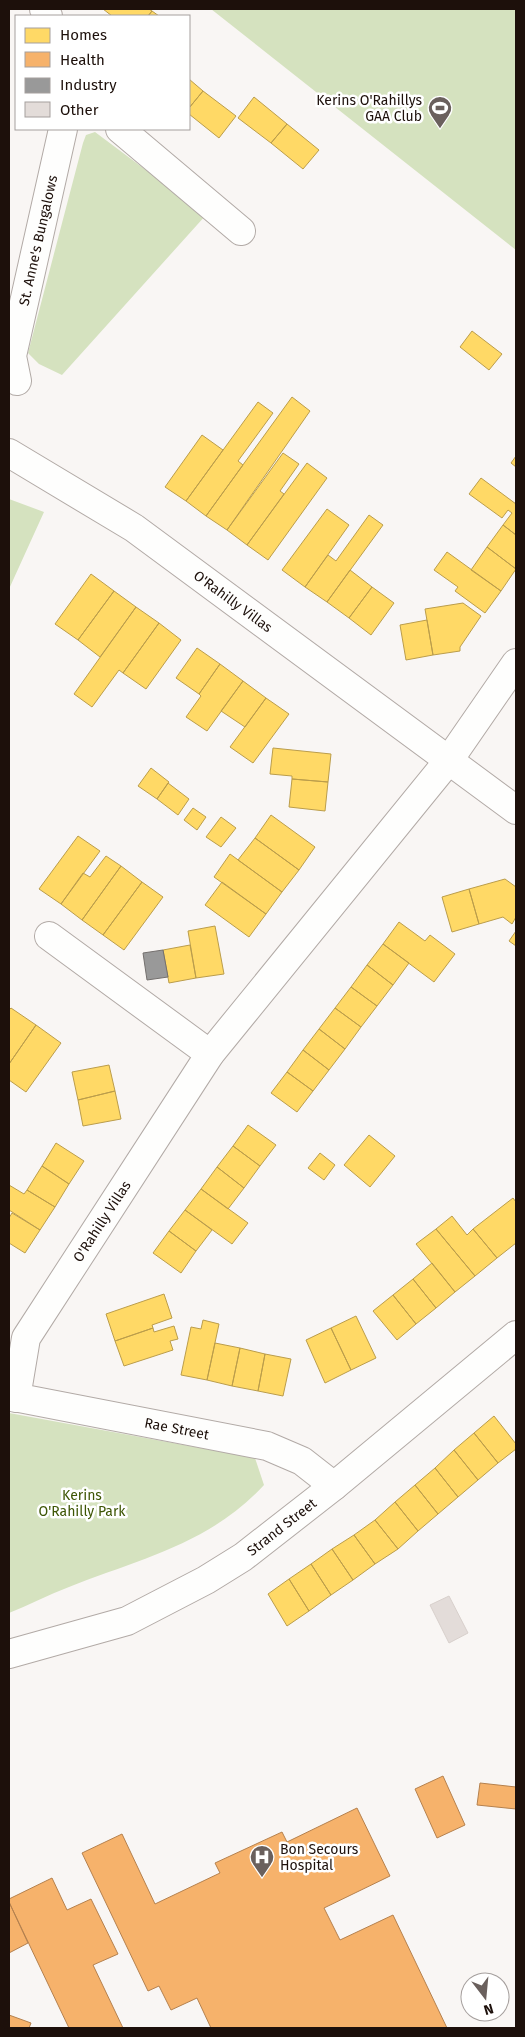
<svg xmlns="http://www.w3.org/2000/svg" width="525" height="2037" font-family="'Fira Sans',sans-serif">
	<rect width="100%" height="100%" fill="#f9f6f4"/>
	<!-- green -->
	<path fill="#d5e2bf" d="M 211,9 L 516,9 L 516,250 Z
		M 95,132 L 206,215 L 62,375 L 39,364 L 28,353 L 83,143 L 86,135 Z
		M 9,499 L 44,512 L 9,589 Z
		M 9,1413 L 255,1458 L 264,1485 C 210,1544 139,1559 69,1587 C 48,1595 29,1605 9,1613 Z"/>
	<!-- homes -->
	<path fill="#ffd966" stroke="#bb9d4b" d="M 103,9 L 149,9 L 152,11 L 148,16 L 112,16 Z
		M 152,11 L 159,16 L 148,16 Z
		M 189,79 L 203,91 L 189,108 Z
		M 203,91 L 236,116 L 219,138 L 189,114 L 189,108 Z
		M 254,97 L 287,124 L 271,143 L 238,118 Z
		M 287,124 L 319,150 L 303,169 L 271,143 Z
		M 472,331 L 502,354 L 489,370 L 460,347 Z
		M 292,397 L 310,411 L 227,530 L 206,516 Z
		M 258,402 L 273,413 L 238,461 L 243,465 L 206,516 L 186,501 Z
		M 202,435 L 223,450 L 186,501 L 165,487 Z
		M 283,453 L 299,464 L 280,491 L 284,494 L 247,545 L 227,530 Z
		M 516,456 L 516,467 L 511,463 Z
		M 307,463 L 327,478 L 268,560 L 247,545 Z
		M 481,478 L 516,504 L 516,535 L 503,525 L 512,513 L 508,510 L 502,518 L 469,494 Z
		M 327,509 L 349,525 L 305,587 L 282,570 Z
		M 369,515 L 383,525 L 327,602 L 305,587 L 328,555 L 336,561 Z
		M 503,525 L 516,535 L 516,569 L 487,547 Z
		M 487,547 L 516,569 L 501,591 L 471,570 Z
		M 447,552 L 501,591 L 485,613 L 455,591 L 458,587 L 434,570 Z
		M 350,570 L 372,587 L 349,618 L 327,602 Z
		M 91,574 L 114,591 L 78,640 L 55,624 Z
		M 372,587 L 394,603 L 371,635 L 349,618 Z
		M 114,591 L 136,607 L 100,657 L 78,640 Z
		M 463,603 L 481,616 L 460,647 L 460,651 L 433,655 L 425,609 Z
		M 136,607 L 159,623 L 123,673 L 119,670 L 92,707 L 74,694 Z
		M 427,620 L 433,655 L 406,660 L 400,625 Z
		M 159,623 L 181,640 L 146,689 L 123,673 Z
		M 197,648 L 220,664 L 199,694 L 176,678 Z
		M 220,664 L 243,681 L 207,731 L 186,717 L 201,696 L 199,694 Z
		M 243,681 L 266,698 L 245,727 L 221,711 Z
		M 266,698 L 289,714 L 253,763 L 230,747 Z
		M 273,748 L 331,754 L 328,782 L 292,779 L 292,776 L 270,774 Z
		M 151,768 L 169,782 L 157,799 L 138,786 Z
		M 292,779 L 328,782 L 325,811 L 289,807 Z
		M 168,783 L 189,799 L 178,815 L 157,799 Z
		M 193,808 L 206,817 L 197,830 L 184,820 Z
		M 271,815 L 315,847 L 299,870 L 255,838 Z
		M 221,817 L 236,828 L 221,847 L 206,837 Z
		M 78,836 L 100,851 L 61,904 L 39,889 Z
		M 255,838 L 299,870 L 282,892 L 238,860 Z
		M 230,854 L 282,892 L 266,914 L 214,877 Z
		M 106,856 L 121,866 L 82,920 L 61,904 L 83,873 L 90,877 Z
		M 121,866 L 142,882 L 103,935 L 82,920 Z
		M 505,879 L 516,887 L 516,917 L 512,924 L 503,917 L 479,924 L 469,889 Z
		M 142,882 L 163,897 L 124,950 L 103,935 Z
		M 222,882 L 266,914 L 249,937 L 205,905 Z
		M 469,889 L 479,924 L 452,932 L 442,897 Z
		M 399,922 L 425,941 L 430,935 L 455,954 L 434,982 L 383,944 Z
		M 215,926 L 224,974 L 196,978 L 188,931 Z
		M 516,931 L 516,946 L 509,941 Z
		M 383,944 L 409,963 L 393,985 L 367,965 Z
		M 190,945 L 196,978 L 169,983 L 163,950 Z
		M 367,965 L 393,985 L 377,1006 L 351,987 Z
		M 351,987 L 377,1006 L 361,1027 L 335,1008 Z
		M 11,1008 L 36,1025 L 9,1064 L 9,1010 Z
		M 335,1008 L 361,1027 L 345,1049 L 319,1029 Z
		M 36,1025 L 61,1043 L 26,1092 L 9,1080 L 9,1064 Z
		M 319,1029 L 345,1049 L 329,1070 L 303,1050 Z
		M 303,1050 L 329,1070 L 313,1091 L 287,1072 Z
		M 109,1065 L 115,1091 L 78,1100 L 72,1072 Z
		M 287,1072 L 313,1091 L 297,1112 L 271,1093 Z
		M 115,1091 L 121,1119 L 83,1126 L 78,1100 Z
		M 248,1125 L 276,1145 L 260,1166 L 233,1146 Z
		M 369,1135 L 395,1156 L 370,1187 L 344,1165 Z
		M 56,1143 L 84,1161 L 69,1184 L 42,1166 Z
		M 233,1146 L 260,1166 L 244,1188 L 217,1167 Z
		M 320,1153 L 335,1165 L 324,1180 L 308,1168 Z
		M 42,1166 L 69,1184 L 55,1207 L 27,1190 Z
		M 217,1167 L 244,1188 L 228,1209 L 201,1189 Z
		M 9,1185 L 24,1194 L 27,1190 L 55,1207 L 40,1230 L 9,1210 Z
		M 201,1189 L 248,1223 L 232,1244 L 185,1210 Z
		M 513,1198 L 516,1202 L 516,1243 L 497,1258 L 473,1229 Z
		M 185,1210 L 212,1230 L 196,1251 L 169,1231 Z
		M 12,1213 L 40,1230 L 25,1253 L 9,1243 L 9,1218 Z
		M 452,1216 L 467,1235 L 473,1229 L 497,1258 L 475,1276 L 436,1229 Z
		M 436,1229 L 475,1276 L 455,1292 L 416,1244 Z
		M 169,1231 L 196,1251 L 181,1273 L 153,1253 Z
		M 432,1263 L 455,1292 L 436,1308 L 413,1279 Z
		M 413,1279 L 436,1308 L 416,1324 L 393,1295 Z
		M 164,1294 L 172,1318 L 152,1325 L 153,1328 L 115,1341 L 106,1314 Z
		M 393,1295 L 416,1324 L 397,1340 L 373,1311 Z
		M 356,1316 L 376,1358 L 351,1370 L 331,1328 Z
		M 203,1320 L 219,1324 L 207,1380 L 181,1375 L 191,1327 L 201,1329 Z
		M 174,1326 L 178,1339 L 170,1341 L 173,1350 L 124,1366 L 115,1341 L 153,1328 L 154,1332 Z
		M 331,1328 L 351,1370 L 325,1383 L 306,1340 Z
		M 215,1343 L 240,1348 L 232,1386 L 207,1380 Z
		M 240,1348 L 265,1354 L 258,1391 L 232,1386 Z
		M 265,1354 L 291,1359 L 283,1396 L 258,1391 Z
		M 494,1416 L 516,1444 L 516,1449 L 498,1463 L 474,1433 Z
		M 474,1433 L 498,1463 L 478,1480 L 454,1450 Z
		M 454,1450 L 478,1480 L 458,1497 L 435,1468 Z
		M 435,1468 L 458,1497 L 438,1514 L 415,1485 Z
		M 415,1485 L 438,1514 L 418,1531 L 395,1502 Z
		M 395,1502 L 418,1531 L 398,1549 L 375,1520 Z
		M 375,1520 L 398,1549 L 375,1564 L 354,1535 Z
		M 354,1535 L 375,1564 L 353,1580 L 332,1549 Z
		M 332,1549 L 353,1580 L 331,1595 L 311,1564 Z
		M 311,1564 L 331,1595 L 309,1611 L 289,1579 Z
		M 289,1579 L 309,1611 L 287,1626 L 268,1594 Z"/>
	<!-- health -->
	<path fill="#f6b26b" stroke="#b5814e" d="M 443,1776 L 465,1825 L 437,1838 L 415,1789 Z
		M 480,1783 L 516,1787 L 516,1809 L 477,1805 Z
		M 357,1808 L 390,1876 L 324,1908 L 340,1940 L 393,1915 L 447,2028 L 211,2028 L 197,1998 L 171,2010 L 159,1986 L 148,1991 L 82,1853 L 122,1834 L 155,1904 L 220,1873 L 215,1863 L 282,1832 L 287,1842 Z
		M 52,1878 L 67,1910 L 91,1899 L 118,1954 L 93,1965 L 123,2028 L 69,2028 L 9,1902 L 9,1899 Z
		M 9,1902 L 28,1943 L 9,1953 Z
		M 9,2015 L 31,2023 L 29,2028 L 9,2028 Z"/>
	<!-- industry -->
	<path fill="#999" stroke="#74706e" d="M 163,950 L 168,977 L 147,980 L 143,953 Z"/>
	<!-- building -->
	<path fill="#e3dcd9" stroke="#d8d0cc" d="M 449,1596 L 468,1633 L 449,1643 L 430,1605 Z"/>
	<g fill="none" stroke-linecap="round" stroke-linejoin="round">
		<!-- street casing -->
		<g stroke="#b2aaa6" stroke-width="30">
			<g id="street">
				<path d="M 44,9 L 48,16"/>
				<path d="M 120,129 L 241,231"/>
				<path id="s1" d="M 17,381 L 12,356 L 63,129"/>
				<path id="s2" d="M 9,453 L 134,528 L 516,810"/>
				<path d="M 49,936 L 210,1054"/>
				<path id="s3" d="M 9,1396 L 267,1446 L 302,1461 L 334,1486"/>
				<path id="s4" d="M 16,1398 L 26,1338 L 210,1054 L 449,760 L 516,663"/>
			</g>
		</g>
		<!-- secondary casing -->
		<g stroke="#b2aaa6" stroke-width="30">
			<g id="secondary">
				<path id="s5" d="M 9,1654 L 127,1621 L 206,1580 L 243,1557 L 334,1486 L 516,1335"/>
			</g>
		</g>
		<!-- street -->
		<use href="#street" stroke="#fefefd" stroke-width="28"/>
		<!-- secondary -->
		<use href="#secondary" stroke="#fefefd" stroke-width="28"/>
	</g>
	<!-- icons -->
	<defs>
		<g id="stadium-pin" transform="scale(1.25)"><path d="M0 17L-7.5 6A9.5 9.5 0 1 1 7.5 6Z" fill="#6a605d" stroke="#fff"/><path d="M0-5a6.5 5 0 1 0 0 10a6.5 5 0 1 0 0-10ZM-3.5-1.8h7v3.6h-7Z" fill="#fff"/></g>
		<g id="hospital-pin" transform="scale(1.25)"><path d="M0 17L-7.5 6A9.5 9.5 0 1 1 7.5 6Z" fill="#6a605d" stroke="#fff"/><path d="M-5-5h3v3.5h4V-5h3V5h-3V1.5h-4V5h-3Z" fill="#fff"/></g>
	</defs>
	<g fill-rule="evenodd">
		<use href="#stadium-pin" x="440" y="108"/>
		<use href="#hospital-pin" x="262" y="1857"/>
	</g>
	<g text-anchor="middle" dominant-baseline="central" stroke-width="5" stroke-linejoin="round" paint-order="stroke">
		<!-- poi labels -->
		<g font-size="14" fill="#1d100b" stroke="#fff" text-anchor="end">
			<text x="422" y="100">Kerins O'Rahillys<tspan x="422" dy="16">GAA Club</tspan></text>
			<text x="280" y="1849" text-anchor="start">Bon Secours<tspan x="280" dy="16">Hospital</tspan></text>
		</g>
		<!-- street labels -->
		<g font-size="14" fill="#1d100b" stroke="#fff">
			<text stroke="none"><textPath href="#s1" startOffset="144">St. Anne's Bungalows</textPath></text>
			<text stroke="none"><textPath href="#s2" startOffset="269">O'Rahilly Villas</textPath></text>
			<text stroke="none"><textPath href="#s4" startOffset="200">O'Rahilly Villas</textPath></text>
			<text stroke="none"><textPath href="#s3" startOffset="171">Rae Street</textPath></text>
			<text stroke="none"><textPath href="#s5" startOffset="304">Strand Street</textPath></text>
		</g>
		<!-- park labels -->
		<g font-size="14" fill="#3d5504" stroke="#fff">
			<text x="82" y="1495">Kerins<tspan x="82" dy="16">O'Rahilly Park</tspan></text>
		</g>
	</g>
	<!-- border -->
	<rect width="525" height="2037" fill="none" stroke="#1d100b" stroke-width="20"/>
	<!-- legend -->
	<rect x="15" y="15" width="175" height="115" fill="#ffffff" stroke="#a59f9d"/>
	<rect x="25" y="28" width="25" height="15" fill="#ffd966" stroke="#a59f9d"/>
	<text x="60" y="40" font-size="15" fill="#1d100b">Homes</text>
	<rect x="25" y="52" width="25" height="15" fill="#f6b26b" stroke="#a59f9d"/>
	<text x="60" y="65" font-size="15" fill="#1d100b">Health</text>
	<rect x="25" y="78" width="25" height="15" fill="#999999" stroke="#a59f9d"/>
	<text x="60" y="90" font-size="15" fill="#1d100b">Industry</text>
	<rect x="25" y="102" width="25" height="15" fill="#e3dcd9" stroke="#a59f9d"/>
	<text x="60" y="115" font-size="15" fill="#1d100b">Other</text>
	<!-- north arrow -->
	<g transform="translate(485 1997) rotate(164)"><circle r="24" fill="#ffffff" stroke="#a59f9d"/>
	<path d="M0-4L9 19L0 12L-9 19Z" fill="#6a605d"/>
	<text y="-8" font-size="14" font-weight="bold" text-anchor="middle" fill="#1d100b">N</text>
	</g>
</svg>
